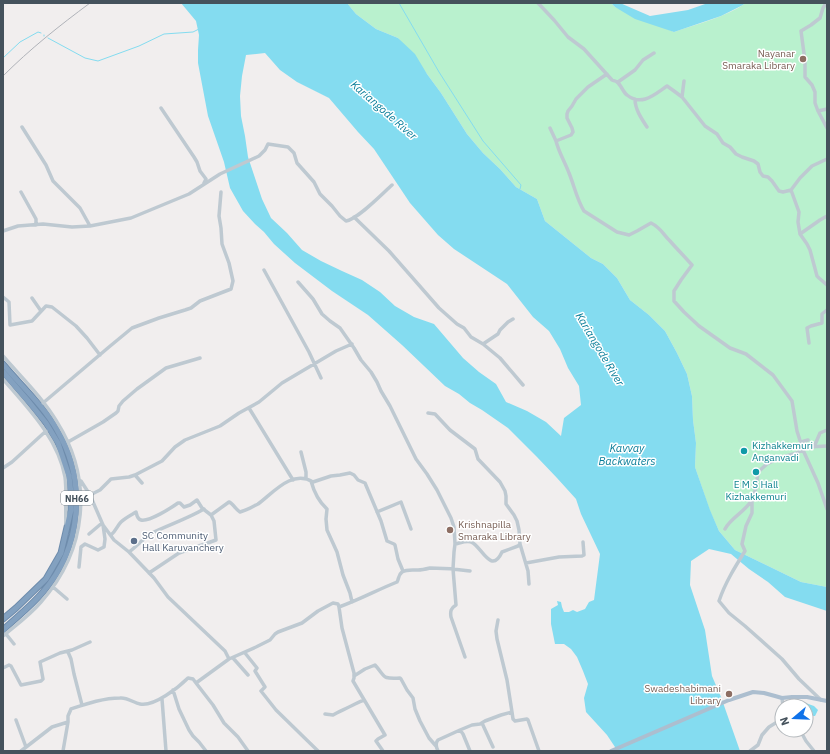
<svg xmlns="http://www.w3.org/2000/svg" width="830" height="754" font-family="'IBM Plex Sans',sans-serif">
	<rect width="100%" height="100%" fill="#f1eeee"/>
	<!-- green -->
	<path fill="#b9f1ce" d="M 347,3 L 611,3 L 615,7 L 674,32 C 697,24 726,17 746,3 L 827,3 L 827,587 L 801,582 L 735,550 L 719,531 L 710,511 L 695,467 L 696,443 L 693,420 L 692,396 L 687,374 L 677,353 L 665,331 L 649,315 L 630,300 L 617,278 L 603,264 L 591,258 L 545,221 L 537,199 L 516,187 L 500,169 L 483,153 L 467,134 L 441,93 L 427,74 L 398,38 L 376,29 L 356,14 Z"/>
	<!-- water -->
	<path fill="#84dcf0" fill-rule="evenodd" d="M 181,3 L 347,3 L 356,14 L 376,29 L 398,38 L 415,54 L 427,74 L 441,93 L 467,134 L 483,153 L 500,169 L 516,187 L 537,199 L 545,221 L 591,258 L 603,264 L 617,278 L 630,300 L 649,315 L 665,331 L 677,353 L 687,374 L 692,396 L 693,420 L 696,443 L 695,467 L 710,510 L 719,531 L 735,550 L 801,582 L 827,587 L 827,611 L 785,597 L 768,582 L 749,569 L 731,554 L 709,549 L 691,561 L 690,585 L 705,630 L 712,676 L 721,697 L 740,751 L 616,751 L 615,747 L 607,735 L 586,712 L 584,698 L 588,684 L 583,671 L 577,657 L 571,649 L 564,644 L 555,644 L 551,624 L 551,609 L 558,605 L 557,601 L 561,602 L 562,607 L 564,612 L 569,612 L 573,610 L 577,612 L 585,609 L 589,602 L 594,600 L 600,554 L 581,514 L 576,499 L 557,478 L 537,457 L 508,428 L 482,410 L 470,403 L 459,394 L 445,386 L 402,345 L 368,315 L 332,291 L 295,263 L 274,244 L 264,232 L 255,224 L 243,211 L 230,188 L 224,162 L 208,116 L 198,63 L 198,50 L 199,35 L 196,21 ZM 265,53 L 280,70 L 297,82 L 329,98 L 358,132 L 374,149 L 410,203 L 438,235 L 454,249 L 507,284 L 533,317 L 549,331 L 560,349 L 568,368 L 579,386 L 581,405 L 564,418 L 561,436 L 546,422 L 527,411 L 506,402 L 496,384 L 479,372 L 463,358 L 434,324 L 414,317 L 395,306 L 380,292 L 362,280 L 342,271 L 321,261 L 302,250 L 287,233 L 271,218 L 262,199 L 248,157 L 245,136 L 241,116 L 240,96 L 242,76 L 246,55 Z
		M 611,3 L 620,3 L 650,16 L 688,10 L 708,3 L 746,3 L 741,6 L 721,16 L 674,32 L 635,19 L 615,7 Z
		M 800,701 L 814,706 L 818,710 L 815,716 L 809,716 L 806,713 L 806,706 L 802,706 Z"/>
	<g fill="none" stroke-linecap="round" stroke-linejoin="round">
		<!-- stream -->
		<path stroke="#84dcf0" stroke-width="1" d="M 399,3 L 439,72 L 483,141 L 521,185 L 520,189
			M 44,35 L 44,36
			M 48,38 L 85,58 L 98,61 L 139,46 L 164,34 L 193,32 L 199,29
			M 3,58 L 20,42 L 38,32 L 41,33"/>
		<!-- highway casing -->
		<g stroke="#6e8cac" stroke-width="7">
			<path id="highway" d="M 3,364 C 21,386 43,405 57,430 C 87,481 82,547 43,592 C 31,606 17,617 3,630
				M 3,372 L 29,402 L 46,423 L 58,443 L 69,476 L 71,493 L 71,510 L 61,553 L 46,579 L 16,608 L 3,619"/>
		</g>
		<!-- minor -->
		<path stroke="#bec9d1" stroke-width="3.5" d="M 538,3 L 554,20 L 568,37 L 584,49 L 612,80 C 614,81 616,81 617,82 C 621,85 623,92 627,95 C 642,107 655,94 667,86 L 674,91 L 682,97 L 705,126 L 717,134 L 723,143 L 730,147 L 736,154 L 742,157 L 754,161 L 758,164 L 760,172 L 763,176 L 768,177 L 772,181 L 779,191 L 783,192 L 791,190
			M 826,3 L 823,8 L 820,18 L 811,25 L 801,31 L 805,61 L 805,77 L 812,85 L 815,92 L 815,103 L 818,111 L 827,128
			M 607,74 L 588,87 L 576,99 L 572,106 L 568,111 L 567,114 L 567,118 L 572,128 L 573,132 L 571,135 L 556,141 C 559,153 565,162 569,173 C 574,185 577,200 584,211 L 617,232 L 629,235 L 637,231 L 651,223 C 661,228 662,233 670,241 C 677,249 685,257 692,265 L 681,280 L 674,291 L 674,301 L 684,312 L 699,326 L 730,348 L 746,354 L 773,375 L 784,390 L 792,401 L 797,431 L 803,450 L 818,483 L 827,509
			M 618,82 L 635,70 L 643,60 L 654,53
			M 682,97 L 684,81
			M 635,99 C 635,109 641,118 647,127
			M 161,108 L 194,157 L 197,162 L 200,171 L 206,179 L 204,183
			M 818,111 L 827,109
			M 22,127 L 46,165 L 53,181 L 80,208 L 90,226
			M 550,128 L 556,141
			M 827,159 L 812,166 L 800,178 L 791,190 L 799,212 L 798,222 L 800,234 L 807,244 L 810,250 L 817,276 L 819,278 L 827,285
			M 21,192 L 36,219 L 36,225
			M 354,217 L 389,251 L 439,308 L 457,324 L 464,328 L 471,337 L 483,344 L 498,334 L 500,330 L 508,322 L 513,319
			M 3,231 L 18,226 L 43,224 L 72,227 L 90,226 L 131,218 L 189,194 L 220,174 L 259,156 L 265,150 L 268,144 L 288,147 L 294,153 L 297,163 L 314,182 L 320,194 L 332,206 L 340,216 L 346,221 C 358,219 382,194 392,185
			M 800,234 L 820,220 L 827,216
			M 264,270 L 309,352 L 321,378
			M 298,282 L 313,299 L 322,314 L 330,321 L 340,328 L 354,348 L 361,360 L 371,372 L 377,382 L 381,391 L 390,406 L 416,459 L 427,474 L 437,490 L 451,518 L 454,527 L 455,544 L 454,552 L 453,569 L 456,605 C 451,608 450,611 451,617 L 465,657
			M 3,297 L 9,302 L 10,325 L 32,321 L 46,306 L 52,307 L 76,326 L 87,338 L 100,355
			M 32,298 L 41,311
			M 809,343 L 807,328 L 811,326 L 822,323 L 822,314 L 827,310
			M 483,344 L 500,358 L 523,385
			M 3,356 C 21,377 43,398 57,422 C 94,481 87,550 41,602 C 30,615 16,625 3,636
			M 3,379 C 28,408 58,438 65,477 C 67,493 65,508 66,524
			M 43,403 L 109,347 L 132,328 L 159,318 L 185,310 L 191,308 L 200,301 L 231,289 L 233,281 L 229,263 L 222,244 L 221,228 L 219,216 L 221,192
			M 249,408 L 293,480
			M 428,413 L 435,414 L 450,430 L 475,449 L 478,459 L 500,482 L 505,491 L 506,496 L 506,504 L 514,515 L 517,521 L 519,530 L 520,544 L 518,546 L 502,552 C 491,576 481,545 471,542 C 467,540 460,543 455,544
			M 68,442 L 103,422 L 116,413 L 118,411 L 119,406 L 123,401 L 137,389 L 166,368 L 200,358
			M 801,442 L 808,440
			M 814,447 L 820,433 L 827,430
			M 301,452 L 306,472 L 306,478
			M 3,468 L 12,462 L 46,431
			M 135,475 L 142,483
			M 311,481 C 314,492 318,501 327,509 L 326,519 L 327,530 L 337,552 L 343,575 L 350,593 L 352,602
			M 90,495 L 100,490 L 111,479 L 129,477 L 135,475 L 162,461 L 175,447 L 185,440 L 220,426 L 239,413 L 259,402 L 282,383 L 336,351 L 352,344
			M 752,499 L 752,513 L 746,526 L 742,544 L 745,551 C 735,567 725,583 719,601 L 729,613 L 745,626 L 782,659 L 799,679 L 821,700
			M 377,512 L 401,502 L 411,529
			M 103,525 L 114,540 L 129,552 L 154,578 L 168,597 L 225,651 L 229,659
			M 725,529 C 731,517 747,511 753,498 C 756,490 757,481 758,472 L 767,464 L 779,458 L 797,453 L 808,447 L 827,446
			M 89,534 L 102,523
			M 111,535 C 116,531 117,526 121,522 C 125,518 131,515 136,512 C 137,515 137,519 141,520 C 149,522 171,508 178,503 L 180,503 L 184,507 L 190,505 L 197,500 L 202,508 L 211,515 L 229,502 C 233,503 235,509 240,512 C 247,510 252,507 258,504 C 273,493 292,469 313,482 L 331,476 L 340,475 L 350,473 L 354,475 L 358,480 L 365,483 L 381,521 L 387,541 L 394,544 L 395,545 L 398,559 L 403,571
			M 520,544 L 528,571 L 529,584
			M 129,552 C 136,547 143,539 150,534 C 168,525 187,519 204,509
			M 526,563 L 559,557 L 582,556 L 584,555 L 583,542
			M 79,567 L 81,547 L 85,544 L 98,550 L 104,547 L 105,539 L 103,525 L 90,495 L 81,481
			M 149,573 L 179,553 L 216,540 L 214,521 L 211,515
			M 53,587 L 67,599
			M 339,607 L 342,628 L 354,673 L 354,678 L 353,681 L 385,735 L 378,739 L 376,741 L 383,751
			M 6,634 L 14,644
			M 68,652 L 71,659 L 74,674 L 82,705
			M 245,653 L 257,668 L 255,671 L 265,687 L 261,691 L 276,710 L 318,751
			M 233,658 L 248,675
			M 3,668 L 9,665 L 11,666 L 21,685 L 41,681 L 43,679 L 40,662 L 60,653 L 72,650 L 90,642
			M 354,676 L 365,669 L 375,665 C 386,677 381,679 400,678 L 401,679 L 407,690 L 413,698 L 415,709 L 420,721 L 429,738 L 436,746
			M 196,683 L 213,705 L 224,723 L 238,737 L 248,751
			M 173,690 L 179,709 L 189,730 L 193,736 L 199,742 L 206,751
			M 782,698 L 783,706
			M 162,699 L 166,751
			M 512,712 L 513,719 L 515,721 L 527,719 L 528,720 L 539,751
			M 325,714 L 333,715 C 338,712 343,710 349,707 C 354,705 358,702 364,700
			M 16,720 L 26,747
			M 482,723 L 493,747
			M 460,730 L 463,734 L 470,751
			M 800,730 L 806,741 L 814,751
			M 21,751 L 52,727 L 68,722 L 68,716 L 71,709 C 86,704 103,698 120,698 C 127,697 134,703 140,704 C 154,707 179,687 188,678 L 193,679 L 196,683 L 229,659 L 256,647 L 270,640 L 275,634 L 278,632 L 302,623 L 318,611 L 333,603 L 338,604 L 339,607 C 359,600 377,590 397,582 C 399,579 398,575 402,572 C 407,569 412,570 418,570 C 422,570 426,569 430,568 C 443,568 457,569 470,571
			M 63,751 L 68,722
			M 438,751 C 436,747 435,743 438,740 L 460,730 L 472,725 L 480,724 L 485,721 L 501,715 L 512,712 L 507,680 L 497,639 L 496,631 L 498,620
			M 750,751 L 758,745 L 762,735 L 769,727 L 782,719"/>
		<!-- major -->
		<path stroke="#acbecf" stroke-width="4" d="M 611,751 L 729,700 L 753,692 L 764,693 L 775,696 L 782,698 L 792,697 L 807,697 L 827,701"/>
		<!-- highway -->
		<use href="#highway" stroke="#83a1c0" stroke-width="5"/>
		<!-- rail -->
		<path stroke="#b0b3b9" stroke-width="1" d="M 3,76 C 30,49 59,26 90,3"/>
	</g>
	<!-- markers -->
	<g fill="#8d6e63" stroke="#fff" stroke-width="1.5">
		<circle cx="803" cy="59" r="4"/>
		<circle cx="450" cy="530" r="4"/>
		<circle cx="729" cy="694" r="4"/>
	</g>
	<g fill="#0f9aa8" stroke="#fff" stroke-width="1.5">
		<circle cx="744" cy="451" r="4"/>
		<circle cx="756" cy="472" r="4"/>
	</g>
	<circle fill="#5c6f8a" stroke="#fff" stroke-width="1.5" cx="134" cy="541" r="4"/>
	<g text-anchor="middle" dominant-baseline="central" stroke-width="3" stroke-linejoin="round" paint-order="stroke">
		<!-- shield labels -->
		<rect fill="#fff" stroke="#7d868d" stroke-width="1" x="61" y="491" width="32" height="14" rx="3"/>
		<g font-size="9" font-weight="bold" fill="#45525c">
			<text x="77" y="498">NH66</text>
		</g>
		<!-- education labels -->
		<g font-size="10" fill="#785e54" stroke="#fff" text-anchor="end">
			<text x="795" y="53">Nayanar<tspan x="795" dy="12">Smaraka Library</tspan></text>
			<text x="458" y="524" text-anchor="start">Krishnapilla<tspan x="458" dy="12">Smaraka Library</tspan></text>
			<text x="721" y="688">Swadeshabimani<tspan x="721" dy="12">Library</tspan></text>
		</g>
		<!-- culture labels -->
		<g font-size="10" fill="#0d838f" stroke="#fff" text-anchor="start">
			<text x="752" y="445">Kizhakkemuri<tspan x="752" dy="12">Anganvadi</tspan></text>
			<text x="756" y="484" text-anchor="middle">E M S Hall<tspan x="756" dy="12">Kizhakkemuri</tspan></text>
		</g>
		<!-- service labels -->
		<g font-size="10" fill="#4e5e75" stroke="#fff" text-anchor="start">
			<text x="142" y="535">SC Community<tspan x="142" dy="12">Hall Karuvanchery</tspan></text>
		</g>
		<!-- water labels -->
		<g font-size="11" font-style="italic" fill="#077c98" stroke="#fff">
			<text transform="translate(384 110) rotate(41)">Kariangode River</text>
			<text transform="translate(600 349) rotate(59)">Kariangode River</text>
			<text x="627" y="448">Kavvay<tspan x="627" dy="13">Backwaters</tspan></text>
		</g>
	</g>
	<!-- border -->
	<rect width="830" height="754" fill="none" stroke="#45525c" stroke-width="8"/>
	<!-- north arrow -->
	<g transform="translate(794 718) rotate(251)"><circle r="19" fill="#ffffff" stroke="#b5babe"/>
	<path d="M0-3L7 15L0 10L-7 15Z" fill="#0f72e9"/>
	<text y="-6" font-size="11" font-weight="bold" text-anchor="middle" fill="#45525c">N</text>
	</g>
</svg>
